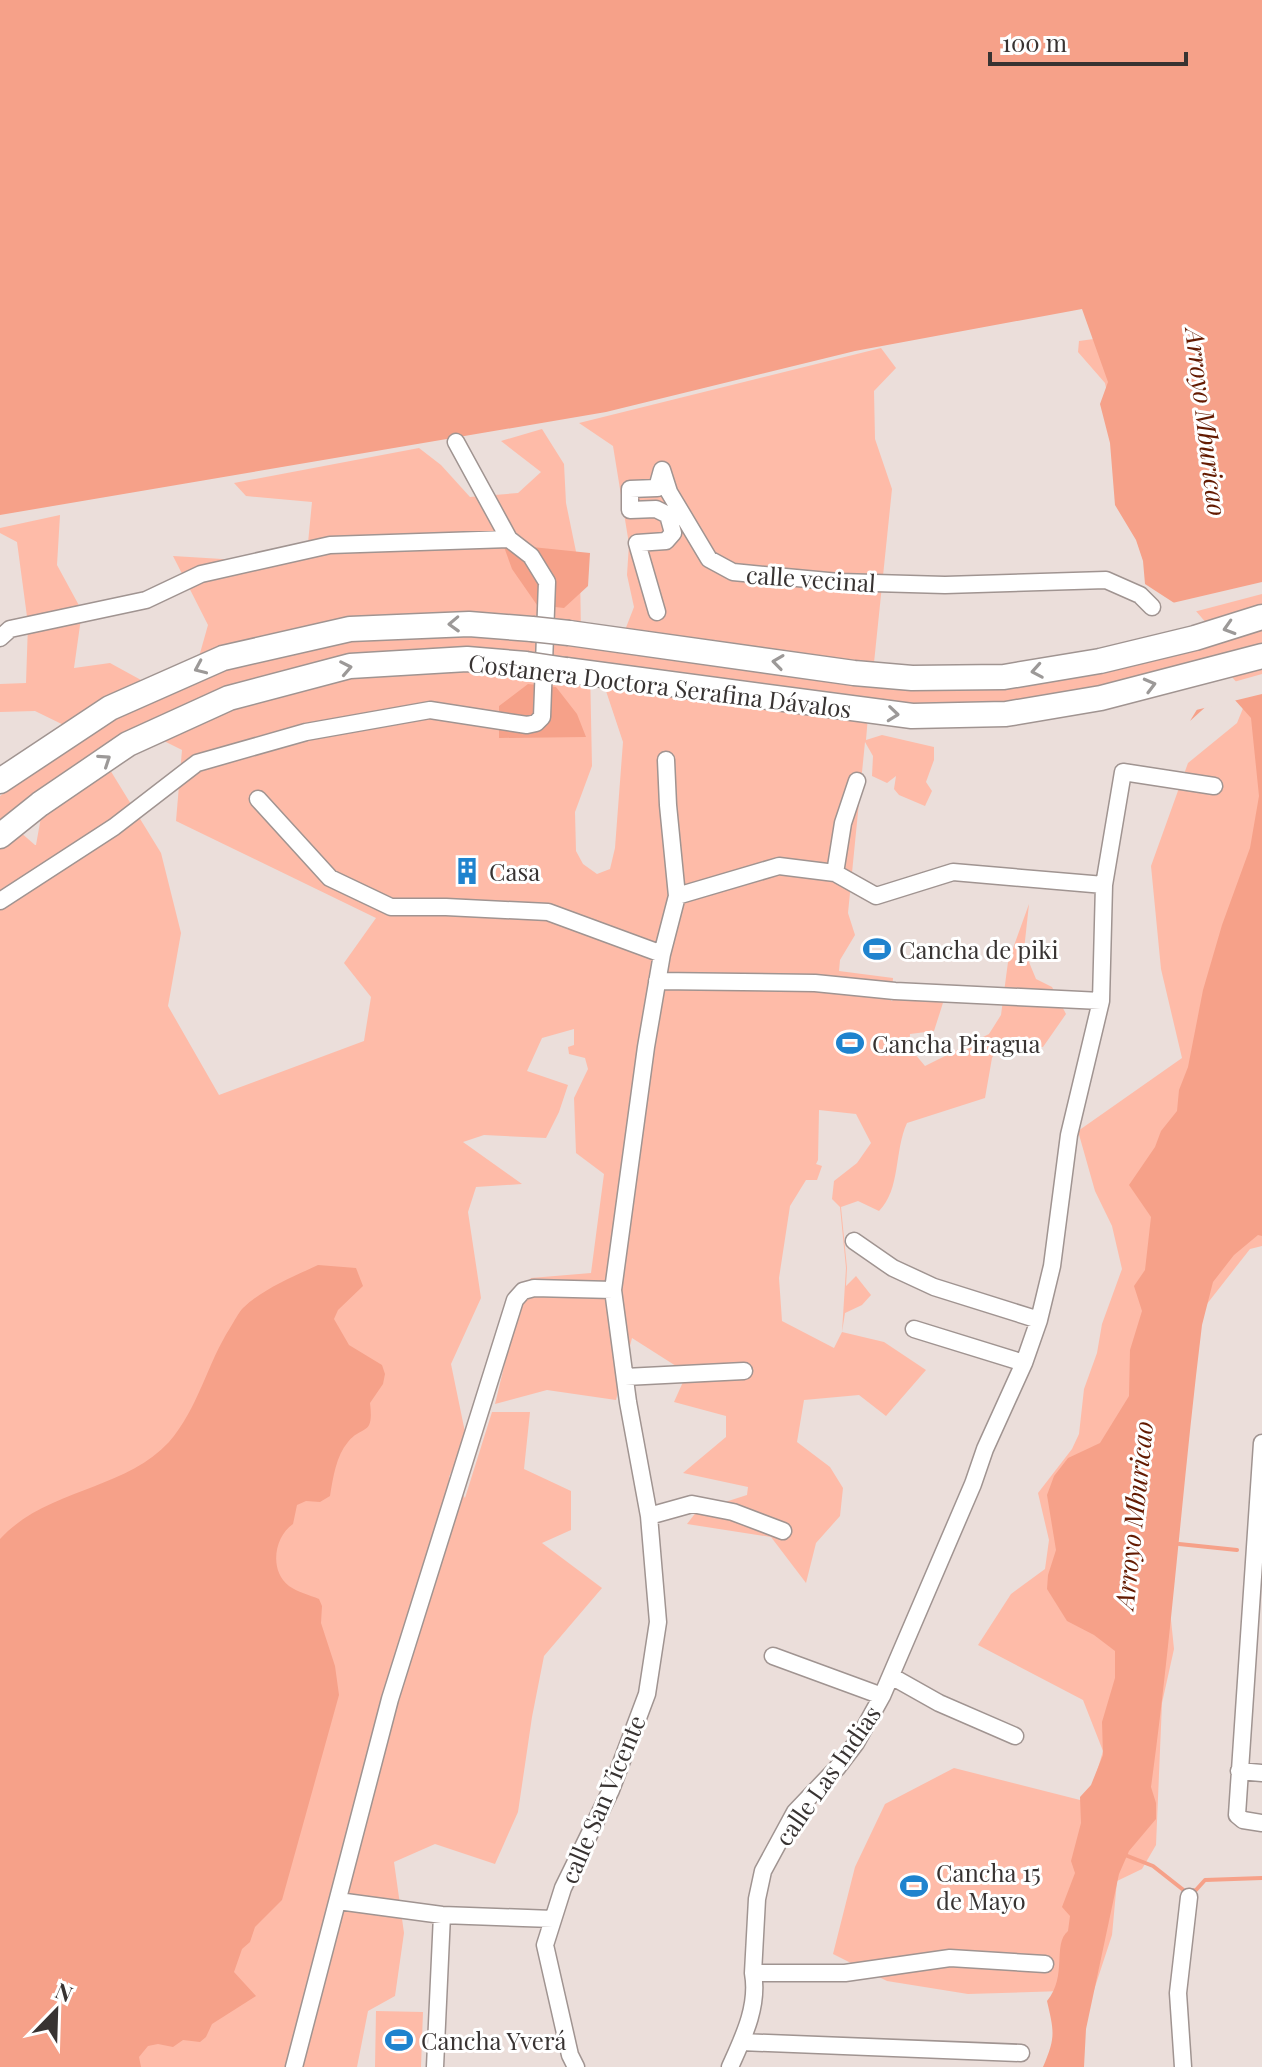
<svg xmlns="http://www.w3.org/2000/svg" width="1262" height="2067" font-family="'Playfair Display',serif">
	<rect width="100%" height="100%" fill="#ebdeda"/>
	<!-- green -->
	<path fill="#febba8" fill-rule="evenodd" d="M 1168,329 L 1262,348 L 1262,1246 L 1250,1249 L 1203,1309 L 1168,1591 L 1174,1649 L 1162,1703 L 1156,1845 L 1142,1869 L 1117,1881 L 1112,1935 L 1094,1990 L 968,1994 L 887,1981 L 833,1954 L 855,1867 L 885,1804 L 954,1768 L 1088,1802 L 1103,1751 L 1083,1700 L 978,1645 L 1011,1594 L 1045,1569 L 1049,1540 L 1038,1493 L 1072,1449 L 1079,1434 L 1084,1389 L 1097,1353 L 1102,1324 L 1122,1269 L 1112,1226 L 1095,1191 L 1078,1131 L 1182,1058 L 1161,969 L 1151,866 L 1188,763 L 1237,723 L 1248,696 L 1227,671 L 1016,705 L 869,704 L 866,740 L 882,735 L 934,747 L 934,760 L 926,782 L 932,791 L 925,806 L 899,795 L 894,789 L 896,776 L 887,783 L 872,776 L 873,756 L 865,742 L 848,913 L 855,935 L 840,960 L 839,971 L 893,978 L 891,1001 L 912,991 L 949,984 L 934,1031 L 910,1034 L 909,1047 L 925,1066 L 989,1034 L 1001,1015 L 1008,962 L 1029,904 L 1024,950 L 1036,979 L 1052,987 L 1066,1014 L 1043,1047 L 1000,1044 L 992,1058 L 985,1098 L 907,1123 C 894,1151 901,1189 879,1211 L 858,1201 L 841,1207 L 847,1268 L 846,1286 L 856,1276 L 871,1295 L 862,1305 L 845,1313 L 842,1332 L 884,1342 L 926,1370 L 886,1416 L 859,1395 L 804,1400 L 797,1442 L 830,1467 L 843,1488 L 840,1516 L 816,1543 L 806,1583 L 771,1537 L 687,1524 L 697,1511 L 747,1495 L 748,1487 L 683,1473 L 726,1437 L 726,1416 L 674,1402 L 687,1373 L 632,1338 L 616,1400 L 547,1390 L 495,1404 L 509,1346 L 506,1306 L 531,1278 L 591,1273 L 604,1174 L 576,1153 L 574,1098 L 588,1069 L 585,1058 L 569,1054 L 568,1047 L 574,1045 L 574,1029 L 542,1038 L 527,1071 L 568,1085 L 559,1112 L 546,1138 L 484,1135 L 463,1142 L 522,1184 L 476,1187 L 468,1212 L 481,1298 L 451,1364 L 466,1437 L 449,1477 L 465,1498 L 492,1412 L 530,1412 L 524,1469 L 571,1491 L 571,1530 L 542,1543 L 602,1588 L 544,1656 L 532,1717 L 518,1812 L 495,1864 L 435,1844 L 394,1862 L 404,1933 L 395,1996 L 368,2011 L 357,2067 L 0,2067 L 0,796 L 65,748 L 76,731 L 35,711 L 0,712 L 0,684 L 26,683 L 28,624 L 17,542 L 0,533 L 0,528 L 60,515 L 57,565 L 82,611 L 74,668 L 110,663 L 141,680 L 184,682 L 193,678 L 208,625 L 173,556 L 255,561 L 308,543 L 312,502 L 246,496 L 234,483 L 419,448 L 441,465 L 470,497 L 518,493 L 541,472 L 501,441 L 542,429 L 564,464 L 566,503 L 580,571 L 581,634 L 620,643 L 634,607 L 627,575 L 629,544 L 613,446 L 579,423 L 881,348 L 896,368 L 874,391 L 875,439 L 892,489 L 872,682 L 910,685 L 1213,631 L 1190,604 L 1124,468 L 1105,383 L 1078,352 L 1079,341 ZM 590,668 L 604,685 L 623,742 L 615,848 L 610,869 L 597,874 L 583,864 L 576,851 L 575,812 L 592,766 ZM 138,728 L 182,750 L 176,821 L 376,918 L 344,963 L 371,997 L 364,1041 L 219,1095 L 168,1006 L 181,933 L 161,853 L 107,765 ZM 46,789 L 36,845 L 35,845 L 11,824 ZM 819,1110 L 856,1114 L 871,1143 L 857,1163 L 834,1181 L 832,1199 L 840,1207 L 846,1268 L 842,1332 L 834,1348 L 782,1321 L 779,1278 L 790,1206 L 806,1180 L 817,1180 L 822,1166 L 816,1164 L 818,1160 Z
		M 376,2011 L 423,2012 L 421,2067 L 375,2067 Z"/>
	<!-- water -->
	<path fill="#f6a189" d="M 0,0 L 1262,0 L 1262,590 L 1185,610 L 1145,584 L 1143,561 L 1136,540 L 1115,505 L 1110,443 L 1100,404 L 1108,382 L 1082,309 L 855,351 L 606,412 L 0,515 Z
		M 503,544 L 590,553 L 588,586 L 564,608 L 537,605 L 512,569 Z
		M 1262,678 L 1262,1236 L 1258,1235 L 1234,1255 L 1213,1282 L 1202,1325 C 1183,1479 1172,1634 1151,1787 L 1156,1803 L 1156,1819 L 1129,1851 L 1119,1874 L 1086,2029 L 1084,2067 L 1043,2067 C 1056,2037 1054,2032 1047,2001 C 1068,1976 1052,1944 1068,1931 L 1070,1916 L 1062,1907 L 1075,1873 L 1071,1861 L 1081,1823 L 1080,1797 L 1091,1785 L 1103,1755 L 1102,1722 L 1115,1678 L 1115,1651 L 1094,1635 L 1067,1621 L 1047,1589 L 1048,1575 L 1056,1550 L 1047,1495 L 1054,1476 L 1068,1458 L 1100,1443 L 1129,1396 L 1130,1350 L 1142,1311 L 1134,1286 L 1145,1270 L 1151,1217 L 1129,1185 L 1155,1147 L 1161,1131 L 1177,1111 L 1179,1090 L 1188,1067 L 1203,990 L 1222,925 L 1250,848 L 1259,796 L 1251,718 L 1234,699 L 1211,702 L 1190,721 L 1207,693 Z
		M 528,684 L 556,687 L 577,714 L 586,737 L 499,738 L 499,706 Z
		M 318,1265 L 356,1268 L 363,1286 L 338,1310 L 334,1319 L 349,1345 L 382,1365 L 385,1374 L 383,1384 L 370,1403 C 374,1437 363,1424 348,1442 C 336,1456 333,1478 330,1496 L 320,1502 L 306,1501 L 297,1505 L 293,1524 C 274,1537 269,1571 289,1586 C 297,1592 310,1595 319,1599 L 322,1606 L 321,1623 L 335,1666 L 339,1695 L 282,1900 L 255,1927 L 250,1942 L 242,1949 L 234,1972 L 256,1996 L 212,2024 L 206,2037 L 200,2042 L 183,2040 L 173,2047 L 158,2044 L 148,2046 L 139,2057 L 141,2067 L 0,2067 L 0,1539 C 47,1488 124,1491 169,1442 C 198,1409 207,1364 230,1328 C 234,1322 238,1313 243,1308 C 264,1288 293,1277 318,1265 Z"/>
	<!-- pier -->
	<path fill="#ebdeda" d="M 1262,582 L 1262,594 L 1186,614 L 1168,604 Z
		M 1262,674 L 1262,694 L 1192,711 L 1205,690 Z"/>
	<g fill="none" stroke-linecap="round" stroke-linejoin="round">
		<!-- stream -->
		<path stroke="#f6a189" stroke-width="4" d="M 1179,1544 L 1237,1550
			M 1125,1855 L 1153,1866 L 1186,1892 L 1196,1890 L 1205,1880 L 1262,1878"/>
		<!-- minor casing -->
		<g stroke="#a09491" stroke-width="19">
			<path id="minor" d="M 657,612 L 637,543 L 666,541 L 673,533 L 668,515 L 656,509 L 630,510 L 630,489 L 657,488 L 662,470 L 669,492 L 709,559 L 733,572 L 839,582 L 945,585 L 1106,580 L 1140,595 L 1152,607
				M 0,638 L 10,629 L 146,600 L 201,574 L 330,545 L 509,539
				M 258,799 L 330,878 L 391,907 L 446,907 L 548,912 L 662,954
				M 835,873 L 843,823 L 857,781
				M 677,896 L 779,866 L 835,873 L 876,896 L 953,872 L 1104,885
				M 0,901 L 114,827 L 197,763 L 306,732 L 430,710 L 527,725 L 536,723 L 542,717 L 547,582 L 531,556 L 509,539 L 456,442
				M 657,981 L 815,983 L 895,991 L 1101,1001
				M 854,1241 L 893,1268 L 934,1287 L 1039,1320
				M 914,1329 L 1024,1363
				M 625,1377 L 744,1371
				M 1262,1443 L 1237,1815 L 1243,1820 L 1262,1823
				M 649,1516 L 692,1504 L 733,1512 L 783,1531
				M 773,1656 L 882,1696
				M 891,1676 L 939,1703 L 1015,1736
				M 1239,1771 L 1262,1773
				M 338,1901 L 442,1915 L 553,1919
				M 753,1973 L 845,1973 L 950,1958 L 1045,1964
				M 741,2042 L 1021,2053
				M 294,2067 L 390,1699 L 515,1300 L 523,1291 L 534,1288 L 613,1290
				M 435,2067 L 442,1915
				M 576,2067 L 570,2055 L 545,1945 L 563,1888 L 611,1790 L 647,1694 L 658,1622 L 649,1516 L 628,1402 L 613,1290 L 646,1047 L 662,954 L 677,896 L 668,805 L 666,760
				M 730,2067 C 743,2038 759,2006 753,1973 L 757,1899 L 763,1871 L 795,1812 L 837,1768 L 856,1743 L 882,1696 L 973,1484 L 985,1449 L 1024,1363 L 1039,1320 L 1052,1266 L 1069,1135 L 1101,1001 L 1104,885 L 1123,772 L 1214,786
				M 1183,2067 L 1178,1993 L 1189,1897"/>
		</g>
		<!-- highway casing -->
		<g stroke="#a09491" stroke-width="27">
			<path id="highway" d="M 569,633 L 854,673 L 912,678 L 1004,677 L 1100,661 L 1195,638 L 1262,617
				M 566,670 L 912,716 L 1006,714 L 1101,698 L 1262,656
				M 0,781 L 110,708 L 223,658 L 350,629 L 469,624 L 532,629
				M 0,836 L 40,804 L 128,744 L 229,698 L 350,666 L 467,659 L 526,664"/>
		</g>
		<!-- minor -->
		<use href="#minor" stroke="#fff" stroke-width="16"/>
		<!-- highway -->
		<use href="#highway" stroke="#fff" stroke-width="24"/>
		<!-- highway-bridge casing -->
		<g stroke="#a09491" stroke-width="27" stroke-linecap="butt">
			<path id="highway-bridge" d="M 532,629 L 569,633
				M 526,664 L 566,670"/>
		</g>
		<!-- highway-bridge -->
		<use href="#highway-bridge" stroke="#fff" stroke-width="24"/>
	</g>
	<!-- one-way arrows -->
	<defs><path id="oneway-chevron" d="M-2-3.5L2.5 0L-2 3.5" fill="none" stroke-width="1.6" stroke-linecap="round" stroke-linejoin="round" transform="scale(2)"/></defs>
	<g stroke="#9c9998">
		<use href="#oneway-chevron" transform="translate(454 624) rotate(178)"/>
		<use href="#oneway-chevron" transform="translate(1229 628) rotate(163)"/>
		<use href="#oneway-chevron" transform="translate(778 662) rotate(-172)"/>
		<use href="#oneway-chevron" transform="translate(200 668) rotate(156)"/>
		<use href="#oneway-chevron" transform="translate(346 668) rotate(-11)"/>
		<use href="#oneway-chevron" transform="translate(1037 671) rotate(170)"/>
		<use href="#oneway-chevron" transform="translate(1150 685) rotate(-15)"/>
		<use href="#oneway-chevron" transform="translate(893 714) rotate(6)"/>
		<use href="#oneway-chevron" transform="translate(105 760) rotate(-34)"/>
	</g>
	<!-- icons -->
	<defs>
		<g id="building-bare" transform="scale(2.16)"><path d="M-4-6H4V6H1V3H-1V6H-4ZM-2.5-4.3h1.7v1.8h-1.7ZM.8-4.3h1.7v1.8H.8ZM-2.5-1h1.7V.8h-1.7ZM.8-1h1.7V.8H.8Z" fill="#1f83ce" stroke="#fff" stroke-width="2.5" paint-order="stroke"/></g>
		<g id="stadium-bare" transform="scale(2.16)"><path d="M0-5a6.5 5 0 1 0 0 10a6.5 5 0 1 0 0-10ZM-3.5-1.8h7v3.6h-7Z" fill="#1f83ce" stroke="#fff" stroke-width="2.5" paint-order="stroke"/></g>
	</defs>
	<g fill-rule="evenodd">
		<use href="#building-bare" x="467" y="871"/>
		<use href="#stadium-bare" x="877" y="949"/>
		<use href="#stadium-bare" x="850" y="1043"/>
		<use href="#stadium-bare" x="914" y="1886"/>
		<use href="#stadium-bare" x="399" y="2040"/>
	</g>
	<g text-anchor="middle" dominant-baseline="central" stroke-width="6" stroke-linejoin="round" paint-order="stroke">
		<!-- street labels -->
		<g font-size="24" fill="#383332" stroke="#fff">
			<text transform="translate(811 578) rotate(4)">calle vecinal</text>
			<text transform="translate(660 685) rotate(7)">Costanera Doctora Serafina Dávalos</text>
			<text transform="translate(827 1775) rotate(-55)">calle Las Indias</text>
			<text transform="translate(602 1799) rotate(-67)">calle San Vicente</text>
		</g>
		<!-- poi labels -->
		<g font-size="24" fill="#383332" stroke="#fff" text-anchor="start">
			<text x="489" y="871">Casa</text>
			<text x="899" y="949">Cancha de piki</text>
			<text x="872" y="1043">Cancha Piragua</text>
			<text x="936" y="1872">Cancha 15<tspan x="936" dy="28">de Mayo</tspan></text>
			<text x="421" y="2040">Cancha Yverá</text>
		</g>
		<!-- water labels -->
		<g font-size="26" font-style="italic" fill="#631a01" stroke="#fff">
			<text transform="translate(1207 422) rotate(83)">Arroyo Mburicao</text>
			<text transform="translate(1133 1515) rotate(-84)">Arroyo Mburicao</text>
		</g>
	</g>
	<!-- north arrow -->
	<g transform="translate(56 2011) rotate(23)" stroke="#ffffff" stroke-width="6" paint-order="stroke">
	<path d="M0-6L14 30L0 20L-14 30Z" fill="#383332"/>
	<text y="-12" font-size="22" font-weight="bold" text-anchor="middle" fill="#383332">N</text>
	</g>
	<!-- scale -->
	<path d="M990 52v12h196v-12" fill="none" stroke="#383332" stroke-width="4"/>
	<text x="1002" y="52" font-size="24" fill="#383332" stroke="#ffffff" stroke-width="6" paint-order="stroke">100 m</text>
</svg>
